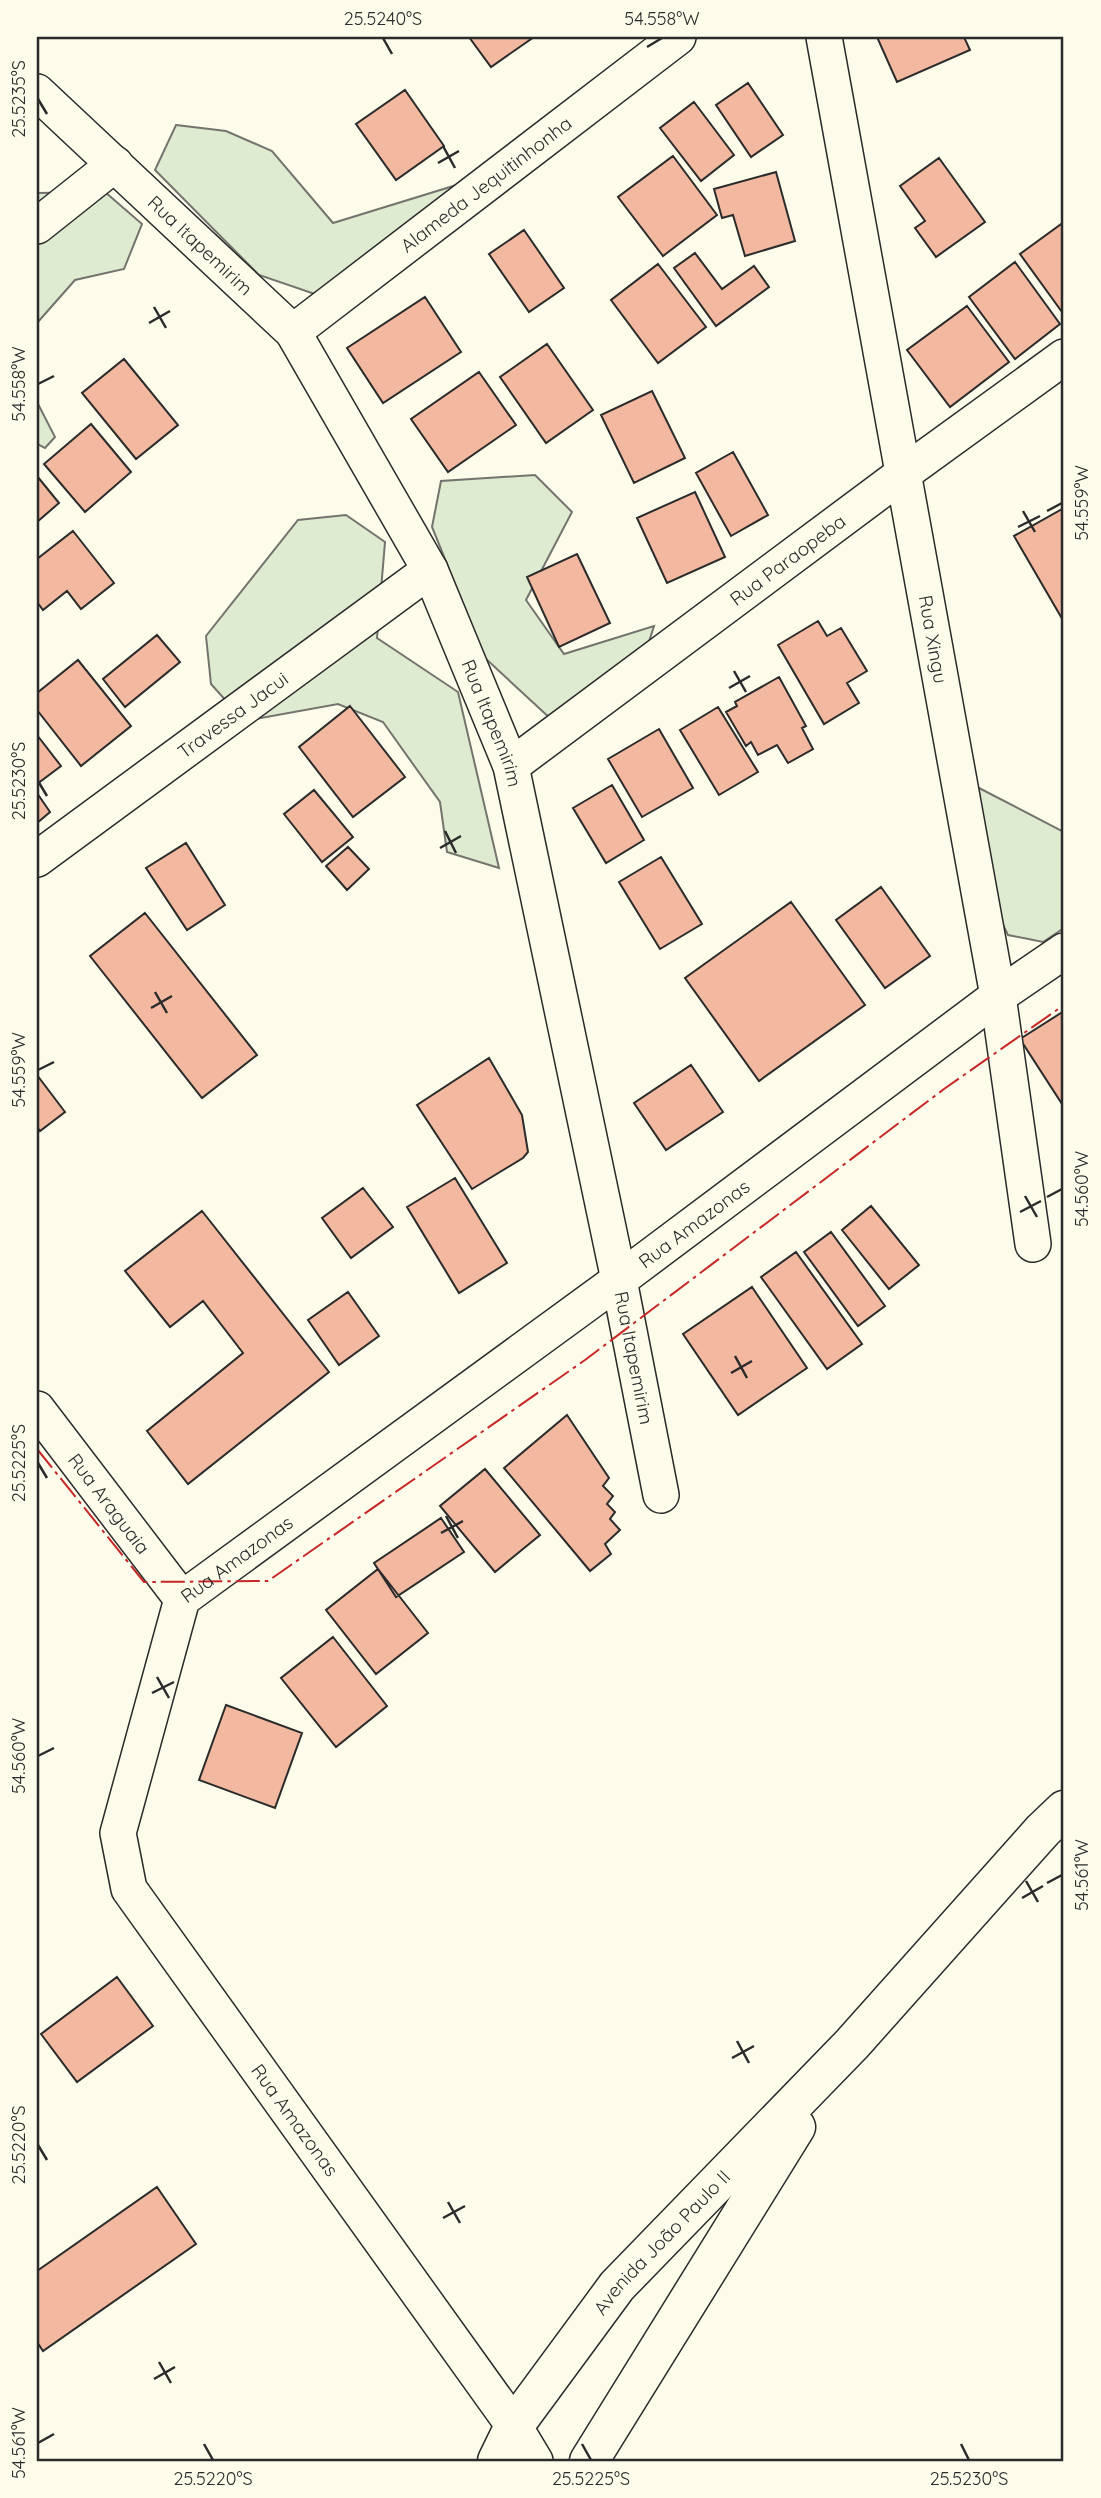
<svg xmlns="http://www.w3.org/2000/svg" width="1101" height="2498" font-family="Quicksand,sans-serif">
	<rect width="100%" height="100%" fill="#fdfbea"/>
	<!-- green -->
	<path fill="#deebd1" stroke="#74746e" stroke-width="2" d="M 176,125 L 226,131 L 272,151 L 333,223 L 476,179 L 347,305 L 259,275 L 155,170 Z
		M 105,192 L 142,224 L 124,269 L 75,280 L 37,323 L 37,193 Z
		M 37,402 L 55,437 L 45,448 L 37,444 Z
		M 535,475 L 572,512 L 526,600 L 564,654 L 654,626 L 638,676 L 552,720 L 485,658 L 432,527 L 441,481 Z
		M 346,515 L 385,542 L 377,638 L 458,692 L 499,868 L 447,852 L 440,802 L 383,722 L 338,704 L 244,721 L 211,684 L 206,636 L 298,520 Z
		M 979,788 L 1064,832 L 1064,928 L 1043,942 L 1008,935 L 989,896 L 982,856 Z"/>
	<!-- building -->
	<path fill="#f2b8a0" stroke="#2b2b2b" stroke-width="2" d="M 469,37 L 534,37 L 491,67 Z
		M 877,37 L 964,37 L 970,50 L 897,82 Z
		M 748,83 L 783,135 L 751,157 L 716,105 Z
		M 405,90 L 444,146 L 396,180 L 356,124 Z
		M 694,102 L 734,155 L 701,181 L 660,128 Z
		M 673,156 L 717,215 L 663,256 L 618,197 Z
		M 939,158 L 985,222 L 936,257 L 915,228 L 925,221 L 900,186 Z
		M 776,172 L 795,241 L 745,256 L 733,215 L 722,218 L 714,189 Z
		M 1064,222 L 1064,311 L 1062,312 L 1020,254 Z
		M 524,230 L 564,288 L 529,312 L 489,254 Z
		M 695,253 L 722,289 L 754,266 L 769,287 L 716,326 L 674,268 Z
		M 1015,262 L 1060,324 L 1015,359 L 969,297 Z
		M 658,264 L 706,327 L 658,363 L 611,300 Z
		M 425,297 L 461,352 L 383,403 L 347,348 Z
		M 967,306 L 1009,362 L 950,407 L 907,350 Z
		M 547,344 L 593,410 L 546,443 L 500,377 Z
		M 124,359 L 178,425 L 136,459 L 82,393 Z
		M 479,372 L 516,425 L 448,472 L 411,419 Z
		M 652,391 L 685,458 L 634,483 L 601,415 Z
		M 91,424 L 131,472 L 85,512 L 44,464 Z
		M 733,452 L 768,515 L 731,536 L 696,473 Z
		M 37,476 L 59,503 L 37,522 Z
		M 695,492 L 725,557 L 667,583 L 637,518 Z
		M 1064,508 L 1064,622 L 1014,536 Z
		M 73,531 L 114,583 L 81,609 L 67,591 L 43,610 L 37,602 L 37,559 Z
		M 577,554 L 610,623 L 559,647 L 527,577 Z
		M 818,621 L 827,636 L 841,628 L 867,671 L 847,683 L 859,703 L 824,724 L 778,645 Z
		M 157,635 L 180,662 L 125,707 L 103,679 Z
		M 78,660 L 131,726 L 81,766 L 37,710 L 37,693 Z
		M 779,677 L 806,726 L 802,728 L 813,749 L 788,763 L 777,745 L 758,755 L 751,742 L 746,746 L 726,712 L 737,706 L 735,702 Z
		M 350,706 L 405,777 L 353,817 L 299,747 Z
		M 718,707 L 758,772 L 719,795 L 680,730 Z
		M 659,729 L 693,788 L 642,817 L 608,759 Z
		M 37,735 L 61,766 L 37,784 Z
		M 612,785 L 644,840 L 606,863 L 573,808 Z
		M 314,790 L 353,837 L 322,862 L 284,814 Z
		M 37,793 L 50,812 L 37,823 Z
		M 186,843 L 225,905 L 187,930 L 146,868 Z
		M 348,847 L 369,869 L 347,890 L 326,866 Z
		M 661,857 L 702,924 L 660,949 L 619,882 Z
		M 881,887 L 930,956 L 885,988 L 836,920 Z
		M 791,902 L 865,1005 L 759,1081 L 685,978 Z
		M 145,913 L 257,1055 L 202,1098 L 90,956 Z
		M 1064,1011 L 1064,1107 L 1020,1039 Z
		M 489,1058 L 522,1115 L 528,1152 L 523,1158 L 472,1189 L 417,1105 Z
		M 691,1065 L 723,1112 L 666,1150 L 634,1103 Z
		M 37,1075 L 65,1112 L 40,1131 L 37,1127 Z
		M 455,1178 L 507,1263 L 459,1293 L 407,1207 Z
		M 363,1188 L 393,1227 L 351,1258 L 322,1218 Z
		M 871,1206 L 919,1265 L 889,1289 L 842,1230 Z
		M 202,1211 L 329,1372 L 188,1484 L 147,1431 L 243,1353 L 203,1301 L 170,1327 L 125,1271 Z
		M 831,1232 L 885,1306 L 858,1326 L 804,1252 Z
		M 796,1252 L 862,1344 L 827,1369 L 761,1277 Z
		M 752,1287 L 807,1368 L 738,1415 L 683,1334 Z
		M 348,1292 L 379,1336 L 339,1365 L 308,1320 Z
		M 567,1415 L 609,1478 L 603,1486 L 613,1496 L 607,1504 L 615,1512 L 610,1519 L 620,1530 L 605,1544 L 611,1554 L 590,1571 L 504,1468 Z
		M 485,1469 L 540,1535 L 495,1572 L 440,1506 Z
		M 441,1518 L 464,1552 L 396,1597 L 374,1563 Z
		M 378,1569 L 428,1633 L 376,1674 L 326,1610 Z
		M 333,1637 L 387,1706 L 336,1747 L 281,1678 Z
		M 226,1705 L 302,1733 L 275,1808 L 199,1780 Z
		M 117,1977 L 153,2026 L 77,2082 L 41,2034 Z
		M 157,2187 L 196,2244 L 43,2351 L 37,2342 L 37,2271 Z"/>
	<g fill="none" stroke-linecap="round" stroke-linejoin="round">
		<!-- minor casing -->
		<g stroke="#2b2b2b" stroke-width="38">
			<g id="minor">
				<path id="s1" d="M 824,37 L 998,996 L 1033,1244"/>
				<path id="s2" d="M 37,92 L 293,332 L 430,570 L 511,766 L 619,1280 L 661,1495"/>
				<path d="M 37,226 L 115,164"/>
				<path id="s3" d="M 293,332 L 678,37"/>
				<path id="s4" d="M 511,766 L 904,473 L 1064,357"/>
				<path id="s5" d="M 37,859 L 430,570"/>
				<path id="s6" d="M 37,1409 L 182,1599"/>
				<path id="s7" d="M 535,2461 L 514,2426 L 129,1889 L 118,1833 L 182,1599 L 619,1280 L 998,996 L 1064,951"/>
			</g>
		</g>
		<!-- secondary casing -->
		<g stroke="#2b2b2b" stroke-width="41">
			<g id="secondary">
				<path id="s8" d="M 497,2461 L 514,2426 L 617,2286 L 852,2044 L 1043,1830 L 1064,1810"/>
				<path d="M 589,2461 L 796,2127"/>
			</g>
		</g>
		<!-- minor -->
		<use href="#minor" stroke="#fdfbea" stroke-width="35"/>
		<!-- secondary -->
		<use href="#secondary" stroke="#fdfbea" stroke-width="38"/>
		<!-- power -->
		<path stroke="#c62828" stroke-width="2" stroke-dasharray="24 5 3.5 5" stroke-linecap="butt" d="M 37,1449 L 144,1582 L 268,1581 L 585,1360 L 944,1089 L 1064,1005"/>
	</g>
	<!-- ticks -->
	<path fill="none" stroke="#2b2b2b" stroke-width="2.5" d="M 383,38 L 392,54M 647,47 L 662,38M 38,99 L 47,114M 443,146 L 455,168M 438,163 L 459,151M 154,307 L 166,328M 149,323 L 170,311M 38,384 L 54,376M 1023,511 L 1035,532M 1047,511 L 1062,503M 1018,527 L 1040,516M 734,671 L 746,692M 729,688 L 750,676M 38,781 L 47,796M 445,831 L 456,853M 440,848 L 461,836M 155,992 L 167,1013M 151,1008 L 172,996M 38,1070 L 54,1062M 1025,1196 L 1037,1217M 1047,1197 L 1062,1189M 1020,1212 L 1041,1201M 735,1356 L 747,1378M 731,1373 L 752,1361M 38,1463 L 47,1478M 446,1516 L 458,1538M 441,1533 L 463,1521M 157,1677 L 169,1698M 152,1693 L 174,1682M 38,1756 L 54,1748M 1026,1881 L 1038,1902M 1047,1883 L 1062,1875M 1022,1898 L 1043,1886M 737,2041 L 749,2063M 732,2058 L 754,2046M 38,2145 L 47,2160M 448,2202 L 460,2223M 443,2218 L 465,2206M 159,2362 L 171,2383M 154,2379 L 175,2367M 38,2443 L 54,2434M 204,2444 L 213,2460M 582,2444 L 591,2460M 961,2444 L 969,2460"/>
	<g text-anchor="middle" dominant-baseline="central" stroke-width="5" stroke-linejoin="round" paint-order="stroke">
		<!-- street labels -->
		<g font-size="19" fill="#2b2b2b" stroke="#fdfbea">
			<text stroke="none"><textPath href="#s3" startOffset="243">Alameda Jequitinhonha</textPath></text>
			<text stroke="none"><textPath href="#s2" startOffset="224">Rua Itapemirim</textPath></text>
			<text stroke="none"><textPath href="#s4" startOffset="345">Rua Paraopeba</textPath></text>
			<text stroke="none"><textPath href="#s1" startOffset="612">Rua Xingu</textPath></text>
			<text stroke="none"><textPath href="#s5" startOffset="243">Travessa Jacui</textPath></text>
			<text stroke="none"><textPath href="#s2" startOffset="791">Rua Itapemirim</textPath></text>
			<text stroke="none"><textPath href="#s7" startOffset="1636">Rua Amazonas</textPath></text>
			<text stroke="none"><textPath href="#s2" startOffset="1442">Rua Itapemirim</textPath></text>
			<text stroke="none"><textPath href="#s6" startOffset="119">Rua Araguaia</textPath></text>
			<text stroke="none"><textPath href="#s7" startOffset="1069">Rua Amazonas</textPath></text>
			<text transform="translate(295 2120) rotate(54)">Rua Amazonas</text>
			<text stroke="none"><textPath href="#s8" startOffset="275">Avenida João Paulo II</textPath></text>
		</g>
	</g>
	<!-- border -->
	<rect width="1101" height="2498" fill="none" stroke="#fdfbea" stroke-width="77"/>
	<rect x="38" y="38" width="1024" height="2422" fill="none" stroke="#2b2b2b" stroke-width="2.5"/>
	<g font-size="18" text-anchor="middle" fill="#2b2b2b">
		<text x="383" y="25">25.5240°S</text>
		<text x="662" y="25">54.558°W</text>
		<text transform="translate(19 99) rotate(-90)" y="6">25.5235°S</text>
		<text transform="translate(19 384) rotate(-90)" y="6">54.558°W</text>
		<text transform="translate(1082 503) rotate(-90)" y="6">54.559°W</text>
		<text transform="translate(19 781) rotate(-90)" y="6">25.5230°S</text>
		<text transform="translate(19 1070) rotate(-90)" y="6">54.559°W</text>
		<text transform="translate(1082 1189) rotate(-90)" y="6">54.560°W</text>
		<text transform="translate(19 1463) rotate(-90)" y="6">25.5225°S</text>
		<text transform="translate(19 1756) rotate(-90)" y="6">54.560°W</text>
		<text transform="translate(1082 1875) rotate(-90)" y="6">54.561°W</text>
		<text transform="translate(19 2145) rotate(-90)" y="6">25.5220°S</text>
		<text transform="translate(19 2443) rotate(-90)" y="6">54.561°W</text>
		<text x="213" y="2485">25.5220°S</text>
		<text x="591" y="2485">25.5225°S</text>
		<text x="969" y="2485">25.5230°S</text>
	</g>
</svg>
